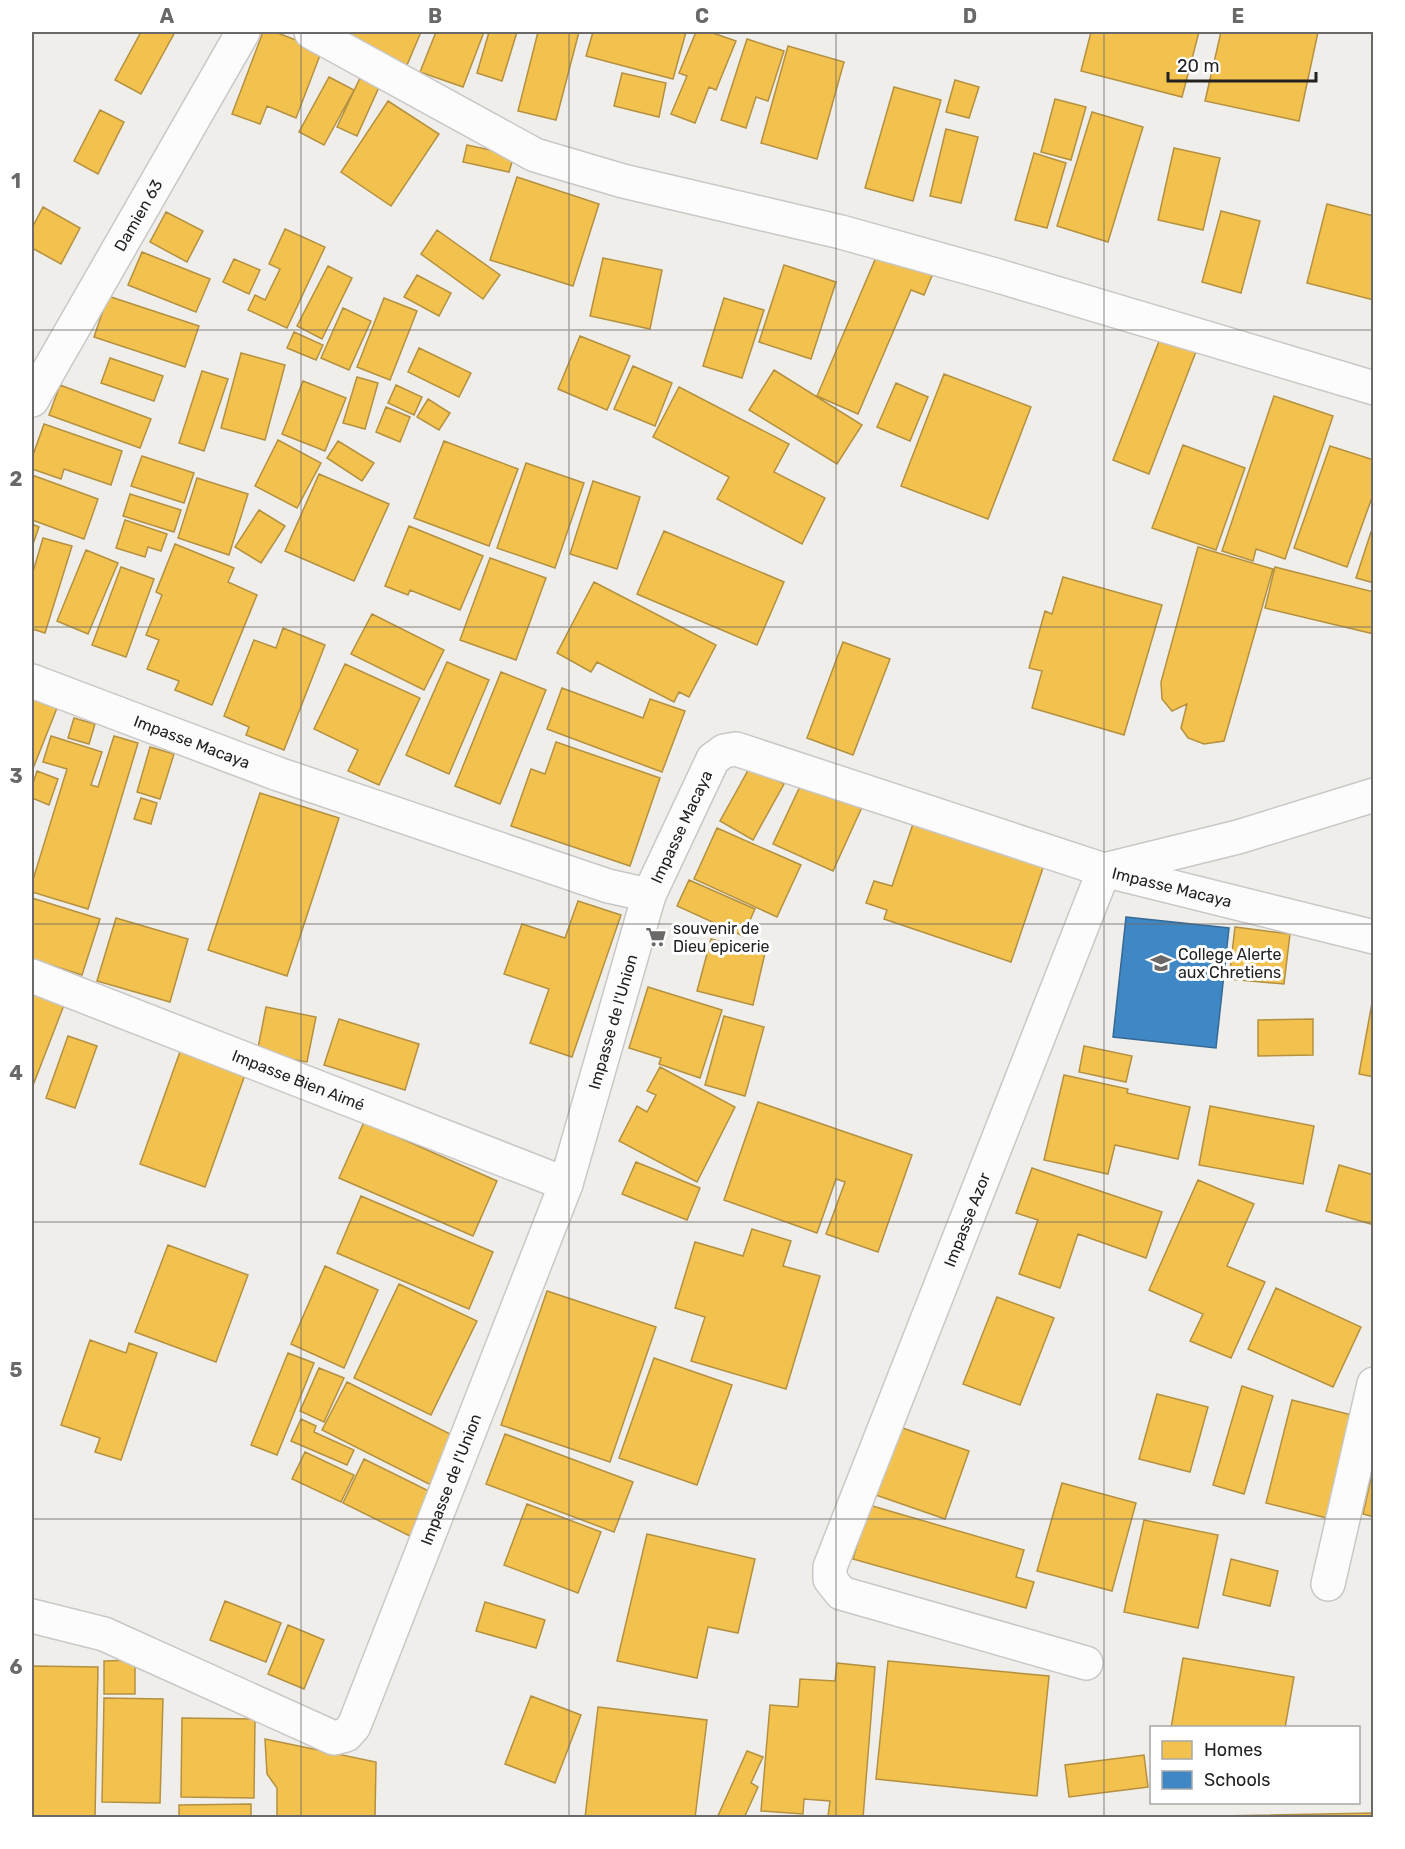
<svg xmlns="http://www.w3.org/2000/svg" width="1405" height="1849" font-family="Rubik,sans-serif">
	<rect width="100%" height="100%" fill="#f0eeea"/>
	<!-- homes -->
	<path fill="#f2c14e" stroke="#b49141" stroke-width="1.5" d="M 141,32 L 175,32 L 141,94 L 115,80 Z
		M 263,32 L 275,32 L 322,50 L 296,118 L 267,106 L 260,124 L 232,114 Z
		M 330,32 L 421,32 L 407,65 L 330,33 Z
		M 436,32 L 484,32 L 463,87 L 420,72 Z
		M 489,32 L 517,32 L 502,81 L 477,73 Z
		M 538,32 L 579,32 L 556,120 L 518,111 Z
		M 593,32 L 686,32 L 673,79 L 586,56 Z
		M 696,32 L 710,32 L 736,41 L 716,90 L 709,87 L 695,123 L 671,114 L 687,76 L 679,73 Z
		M 1091,32 L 1199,32 L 1182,97 L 1081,71 Z
		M 1221,32 L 1318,32 L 1299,121 L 1205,101 Z
		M 747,39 L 784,51 L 768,101 L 756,97 L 746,128 L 721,120 Z
		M 788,46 L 844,62 L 817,159 L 761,143 Z
		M 622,73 L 666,83 L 659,117 L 614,106 Z
		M 329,77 L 354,90 L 324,145 L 299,132 Z
		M 360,78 L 379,87 L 357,136 L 337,127 Z
		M 955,80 L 979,87 L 969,118 L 946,112 Z
		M 894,87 L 941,100 L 913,201 L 865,188 Z
		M 1055,99 L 1086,107 L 1071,160 L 1041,152 Z
		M 388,101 L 439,134 L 391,206 L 341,172 Z
		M 100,110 L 124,122 L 98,174 L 74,161 Z
		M 1092,112 L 1143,127 L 1108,242 L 1057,226 Z
		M 946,129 L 978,137 L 961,203 L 930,196 Z
		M 467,145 L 514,155 L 509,172 L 463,162 Z
		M 1174,148 L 1220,158 L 1203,230 L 1158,220 Z
		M 1034,153 L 1066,163 L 1047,228 L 1015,220 Z
		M 517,177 L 599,204 L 573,286 L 490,260 Z
		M 1327,204 L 1374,216 L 1374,300 L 1307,283 Z
		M 43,207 L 80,228 L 61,264 L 32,248 L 32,228 Z
		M 1221,211 L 1260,221 L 1241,293 L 1202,282 Z
		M 166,212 L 203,231 L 187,262 L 150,242 Z
		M 285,229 L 325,247 L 287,328 L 248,310 L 255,295 L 265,300 L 280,269 L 269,264 Z
		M 437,230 L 500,275 L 483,299 L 421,254 Z
		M 880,248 L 934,271 L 924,295 L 911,290 L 858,414 L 817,396 Z
		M 142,252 L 210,279 L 196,312 L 128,285 Z
		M 603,258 L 662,270 L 650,329 L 590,316 Z
		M 234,259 L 260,270 L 249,294 L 223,282 Z
		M 784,265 L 836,282 L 811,359 L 759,342 Z
		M 328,266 L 352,278 L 322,339 L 297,326 Z
		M 417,275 L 451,293 L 439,316 L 404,297 Z
		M 108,296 L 199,326 L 185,367 L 94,337 Z
		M 384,298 L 417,311 L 390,380 L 357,367 Z
		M 724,298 L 764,310 L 742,378 L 703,366 Z
		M 343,308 L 371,321 L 349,370 L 321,358 Z
		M 294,332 L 323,345 L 316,360 L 287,348 Z
		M 580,336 L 630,356 L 607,410 L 558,389 Z
		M 1161,336 L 1197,349 L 1149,474 L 1113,460 Z
		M 419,348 L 471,373 L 459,397 L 408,372 Z
		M 241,353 L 285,365 L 265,440 L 221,428 Z
		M 110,358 L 163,376 L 154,401 L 101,383 Z
		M 633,366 L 672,383 L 655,426 L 614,409 Z
		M 774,370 L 862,425 L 837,464 L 749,410 Z
		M 202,371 L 228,379 L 204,451 L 179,443 Z
		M 944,374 L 1031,407 L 988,519 L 901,486 Z
		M 357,377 L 378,383 L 365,429 L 343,423 Z
		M 303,381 L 346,398 L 325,451 L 282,434 Z
		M 896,383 L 928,397 L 910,441 L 877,427 Z
		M 60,385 L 151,419 L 140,448 L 49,415 Z
		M 396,385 L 422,397 L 414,415 L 388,403 Z
		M 679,387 L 789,444 L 774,472 L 825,498 L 802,544 L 717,499 L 729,477 L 653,437 Z
		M 1274,396 L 1333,416 L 1285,559 L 1256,549 L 1253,561 L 1222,551 Z
		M 428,399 L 450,413 L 439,430 L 417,417 Z
		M 386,407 L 410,417 L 400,442 L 376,432 Z
		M 44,424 L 122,451 L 111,485 L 64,469 L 61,479 L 32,469 L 32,458 Z
		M 278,440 L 321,463 L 297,508 L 255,486 Z
		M 338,441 L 374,463 L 362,481 L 327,458 Z
		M 444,441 L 518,469 L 489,546 L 414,518 Z
		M 1183,445 L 1245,468 L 1216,550 L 1152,528 Z
		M 1330,446 L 1374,460 L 1374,492 L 1347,567 L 1294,548 Z
		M 142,456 L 194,473 L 184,503 L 131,486 Z
		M 526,463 L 584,483 L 555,568 L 497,548 Z
		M 319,474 L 389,504 L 354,581 L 285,551 Z
		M 32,475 L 98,499 L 84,539 L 32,520 Z
		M 197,478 L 248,494 L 229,555 L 178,538 Z
		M 593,481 L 640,497 L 617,569 L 570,554 Z
		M 130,494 L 181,510 L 174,532 L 123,516 Z
		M 259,510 L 285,526 L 261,563 L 235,547 Z
		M 125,520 L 167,534 L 161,551 L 148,547 L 145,557 L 116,548 Z
		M 32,524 L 39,527 L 32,547 Z
		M 409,526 L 483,556 L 460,610 L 410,590 L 408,595 L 385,586 Z
		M 664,531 L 784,582 L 757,645 L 637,594 Z
		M 1371,532 L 1374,533 L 1374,583 L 1356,578 Z
		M 43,538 L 72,546 L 45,633 L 32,629 L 32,575 Z
		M 175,544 L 234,568 L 228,582 L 257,595 L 212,705 L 175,690 L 179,681 L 147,669 L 159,640 L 146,635 L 162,595 L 156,592 Z
		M 1198,547 L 1273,569 L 1224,741 L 1204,744 L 1188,738 L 1181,728 L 1187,704 L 1172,711 L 1162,699 L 1161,682 Z
		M 86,550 L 118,563 L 88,634 L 57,621 Z
		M 490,558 L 546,578 L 516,660 L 460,640 Z
		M 121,567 L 154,579 L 126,657 L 92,645 Z
		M 1275,567 L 1374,592 L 1374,634 L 1265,608 Z
		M 1063,577 L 1162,605 L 1124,735 L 1032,708 L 1042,671 L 1029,668 L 1045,611 L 1052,614 Z
		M 594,582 L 716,645 L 689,697 L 679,692 L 674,702 L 597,662 L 591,672 L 557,653 Z
		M 372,614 L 444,650 L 424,690 L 351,654 Z
		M 283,628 L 325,645 L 284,750 L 246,735 L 249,727 L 224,716 L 254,640 L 276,648 Z
		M 843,642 L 890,659 L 853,755 L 807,738 Z
		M 447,662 L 489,680 L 449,774 L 406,755 Z
		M 345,664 L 420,698 L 379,785 L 348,771 L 358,750 L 314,729 Z
		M 501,672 L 546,690 L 500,804 L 455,786 Z
		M 32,686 L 61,698 L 32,771 Z
		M 562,688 L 643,718 L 650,699 L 685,711 L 662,772 L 547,729 Z
		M 74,718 L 95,724 L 89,744 L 68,738 Z
		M 51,736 L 102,752 L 91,785 L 98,787 L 114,736 L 138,743 L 88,909 L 32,892 L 32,883 L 67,769 L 43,762 Z
		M 556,742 L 660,778 L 630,866 L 511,826 L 531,769 L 545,774 Z
		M 150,747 L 174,754 L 160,799 L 137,792 Z
		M 751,765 L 784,784 L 753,840 L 720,821 Z
		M 37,771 L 58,779 L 49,805 L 32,798 L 32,786 Z
		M 803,780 L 862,807 L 833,871 L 773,844 Z
		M 260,793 L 339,818 L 287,976 L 208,950 Z
		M 141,798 L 157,803 L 151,824 L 134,819 Z
		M 915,818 L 1045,862 L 1011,962 L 884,919 L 887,910 L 866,903 L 874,881 L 892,886 Z
		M 717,828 L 801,865 L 777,917 L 694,879 Z
		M 689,880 L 755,909 L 743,936 L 677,906 Z
		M 32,898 L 100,919 L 82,975 L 32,959 Z
		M 578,901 L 621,915 L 572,1057 L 530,1043 L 549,989 L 504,974 L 522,924 L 565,938 Z
		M 116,918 L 188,939 L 170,1002 L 97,981 Z
		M 1235,927 L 1290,934 L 1284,984 L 1229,979 Z
		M 711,939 L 765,953 L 753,1005 L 697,991 Z
		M 648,987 L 722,1010 L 700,1078 L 659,1064 L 661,1058 L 629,1048 Z
		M 32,992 L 64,1005 L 32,1088 Z
		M 1374,992 L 1374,1077 L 1359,1074 Z
		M 266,1007 L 316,1017 L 307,1062 L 257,1053 Z
		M 724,1016 L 764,1027 L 745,1096 L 705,1085 Z
		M 339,1019 L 419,1044 L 405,1090 L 324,1065 Z
		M 1313,1019 L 1313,1055 L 1258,1056 L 1258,1020 Z
		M 68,1036 L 97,1046 L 75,1108 L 46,1098 Z
		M 1084,1046 L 1132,1056 L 1126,1082 L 1079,1072 Z
		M 181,1049 L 246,1072 L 205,1187 L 140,1164 Z
		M 660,1067 L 735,1107 L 697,1182 L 619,1141 L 637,1106 L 647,1112 L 656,1095 L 647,1091 Z
		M 1064,1075 L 1128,1089 L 1127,1093 L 1190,1107 L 1178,1159 L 1115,1145 L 1108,1174 L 1044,1160 Z
		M 758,1102 L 912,1155 L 878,1252 L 826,1234 L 845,1182 L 836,1179 L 817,1233 L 724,1200 Z
		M 1210,1106 L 1314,1126 L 1303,1184 L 1199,1165 Z
		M 364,1122 L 497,1181 L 473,1236 L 339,1178 Z
		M 636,1162 L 700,1188 L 687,1220 L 622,1194 Z
		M 1339,1165 L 1374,1175 L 1374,1225 L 1326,1211 Z
		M 1032,1168 L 1162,1212 L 1146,1258 L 1078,1234 L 1060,1288 L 1019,1274 L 1038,1220 L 1016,1213 Z
		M 1198,1180 L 1254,1204 L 1227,1266 L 1265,1282 L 1231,1358 L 1190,1341 L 1203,1314 L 1149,1290 Z
		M 361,1196 L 493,1252 L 469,1309 L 337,1253 Z
		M 752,1229 L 791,1241 L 783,1266 L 820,1276 L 786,1389 L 691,1361 L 705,1317 L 675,1308 L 695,1242 L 743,1256 Z
		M 168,1245 L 248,1275 L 216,1362 L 135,1332 Z
		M 325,1266 L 378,1290 L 344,1368 L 291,1344 Z
		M 399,1284 L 477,1321 L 431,1415 L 354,1378 Z
		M 1276,1288 L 1361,1327 L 1333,1387 L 1248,1349 Z
		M 547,1291 L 656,1327 L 610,1462 L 501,1425 Z
		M 997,1297 L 1054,1318 L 1020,1405 L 963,1384 Z
		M 90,1340 L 126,1353 L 129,1343 L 157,1353 L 121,1460 L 95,1452 L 100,1438 L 61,1425 Z
		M 288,1353 L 314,1363 L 277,1455 L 251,1445 Z
		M 654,1358 L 732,1385 L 697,1485 L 619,1458 Z
		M 319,1368 L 344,1378 L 324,1422 L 300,1411 Z
		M 347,1382 L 460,1439 L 435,1487 L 322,1430 Z
		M 1242,1386 L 1273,1396 L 1244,1494 L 1213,1485 Z
		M 1157,1394 L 1208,1407 L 1190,1472 L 1139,1459 Z
		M 1292,1400 L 1356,1416 L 1331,1519 L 1266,1503 Z
		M 301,1419 L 316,1426 L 314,1432 L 354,1450 L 347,1465 L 291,1441 Z
		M 897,1426 L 969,1451 L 945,1519 L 873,1494 Z
		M 505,1434 L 633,1482 L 614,1532 L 486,1484 Z
		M 305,1452 L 354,1475 L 341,1502 L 292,1479 Z
		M 364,1459 L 439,1496 L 418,1540 L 343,1503 Z
		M 1374,1464 L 1374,1517 L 1363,1514 Z
		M 1062,1483 L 1136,1503 L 1112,1591 L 1037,1571 Z
		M 527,1504 L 601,1532 L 578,1593 L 504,1565 Z
		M 869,1505 L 1024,1550 L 1016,1577 L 1034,1582 L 1026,1608 L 853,1559 Z
		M 1144,1520 L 1218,1535 L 1198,1628 L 1124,1612 Z
		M 647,1534 L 755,1559 L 738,1633 L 708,1627 L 697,1678 L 617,1661 Z
		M 1231,1559 L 1278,1571 L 1270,1606 L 1223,1595 Z
		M 225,1601 L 281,1623 L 266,1662 L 210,1640 Z
		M 485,1602 L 545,1620 L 536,1648 L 476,1631 Z
		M 288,1625 L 324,1640 L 304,1689 L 268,1674 Z
		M 1183,1658 L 1294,1677 L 1285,1728 L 1171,1728 Z
		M 135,1660 L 135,1694 L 104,1694 L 104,1661 Z
		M 888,1661 L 1049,1676 L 1037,1796 L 876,1779 Z
		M 837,1663 L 875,1667 L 863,1818 L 828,1816 L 830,1801 L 804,1799 L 803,1814 L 761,1811 L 770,1705 L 798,1707 L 800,1679 L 835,1681 Z
		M 33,1666 L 98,1667 L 95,1818 L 32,1818 Z
		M 531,1696 L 581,1715 L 555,1783 L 505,1764 Z
		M 104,1698 L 163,1699 L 160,1803 L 102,1802 Z
		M 598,1707 L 707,1720 L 695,1818 L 585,1818 Z
		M 182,1718 L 255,1719 L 254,1798 L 181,1797 Z
		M 265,1739 L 376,1762 L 375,1818 L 277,1818 L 277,1788 L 267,1774 Z
		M 747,1751 L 763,1757 L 751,1783 L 758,1787 L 744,1818 L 717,1818 Z
		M 1144,1755 L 1148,1787 L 1069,1797 L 1065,1765 Z
		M 251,1804 L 251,1818 L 179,1818 L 179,1805 Z
		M 1374,1813 L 1374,1818 L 1117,1818 Z"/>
	<!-- schools -->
	<path fill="#3f88c5" stroke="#366994" stroke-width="1.5" d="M 1126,917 L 1229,928 L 1216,1048 L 1113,1037 Z"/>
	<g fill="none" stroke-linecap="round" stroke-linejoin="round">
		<!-- minor casing -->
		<g stroke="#c9c8c6" stroke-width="36">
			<g id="minor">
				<path d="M 311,32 L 535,155 L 623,181 L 841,232 L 995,275 L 1374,388"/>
				<path id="s1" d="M 32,400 L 243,32"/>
				<path id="s2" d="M 32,681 L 278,774 L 608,886 L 649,895 L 713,759 L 724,751 L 736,749 L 1104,870 L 1374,937"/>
				<path id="s3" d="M 32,976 L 566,1184"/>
				<path d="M 1328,1584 L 1374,1384"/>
				<path id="s4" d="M 32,1616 L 104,1634 L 334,1738 L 346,1735 L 354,1726 L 566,1184 L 649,895"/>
				<path id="s5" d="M 1086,1663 L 841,1593 L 830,1579 L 830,1567 L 1104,870 L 1238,837 L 1374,795"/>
			</g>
		</g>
		<!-- minor -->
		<use href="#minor" stroke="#fdfcfc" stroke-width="33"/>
	</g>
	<!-- grid -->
	<path fill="none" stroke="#6a6968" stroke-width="1.5" stroke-opacity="0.55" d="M 301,32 L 301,1818M 569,32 L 569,1818M 836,32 L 836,1818M 1104,32 L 1104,1818M 32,330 L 1374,330M 32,627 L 1374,627M 32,924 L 1374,924M 32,1222 L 1374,1222M 32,1519 L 1374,1519"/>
	<!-- icons -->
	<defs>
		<g id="supermarket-bare" transform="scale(1.62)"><path d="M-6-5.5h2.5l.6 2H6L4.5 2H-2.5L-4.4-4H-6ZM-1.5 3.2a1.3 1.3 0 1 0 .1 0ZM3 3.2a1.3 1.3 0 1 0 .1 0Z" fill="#6a6968" stroke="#fff" stroke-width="2.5" paint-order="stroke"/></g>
		<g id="school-bare" transform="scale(1.62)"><path d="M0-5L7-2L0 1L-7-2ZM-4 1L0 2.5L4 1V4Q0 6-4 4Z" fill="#6a6968" stroke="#fff" stroke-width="2.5" paint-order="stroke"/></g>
	</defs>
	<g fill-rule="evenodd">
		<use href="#supermarket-bare" x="656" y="937"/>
		<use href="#school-bare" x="1161" y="963"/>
	</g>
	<g text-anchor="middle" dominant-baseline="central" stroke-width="6" stroke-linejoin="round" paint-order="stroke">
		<!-- street labels -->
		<g font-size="16" fill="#222" stroke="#fff">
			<text stroke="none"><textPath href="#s1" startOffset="213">Damien 63</textPath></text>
			<text stroke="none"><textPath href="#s2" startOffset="171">Impasse Macaya</textPath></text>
			<text stroke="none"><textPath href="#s2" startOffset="729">Impasse Macaya</textPath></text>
			<text stroke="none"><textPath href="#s2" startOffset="1287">Impasse Macaya</textPath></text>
			<text stroke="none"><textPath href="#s4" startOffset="1102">Impasse de l'Union</textPath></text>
			<text stroke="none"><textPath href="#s3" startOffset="286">Impasse Bien Aimé</textPath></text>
			<text stroke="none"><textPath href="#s5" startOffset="658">Impasse Azor</textPath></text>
			<text stroke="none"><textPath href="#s4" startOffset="616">Impasse de l'Union</textPath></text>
		</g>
		<!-- poi labels -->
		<g font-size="16" fill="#222" stroke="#fff" text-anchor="start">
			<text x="673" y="928">souvenir de<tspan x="673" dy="18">Dieu epicerie</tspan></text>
			<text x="1178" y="954">College Alerte<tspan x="1178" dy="18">aux Chretiens</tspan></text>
		</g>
	</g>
	<!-- border -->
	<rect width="1405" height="1849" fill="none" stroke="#ffffff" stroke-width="66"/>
	<!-- legend -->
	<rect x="1150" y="1726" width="210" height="78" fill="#ffffff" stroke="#a7a7a7" stroke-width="1.5"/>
	<rect x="1162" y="1741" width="30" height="18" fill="#f2c14e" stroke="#a7a7a7" stroke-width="1.5"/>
	<text x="1204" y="1756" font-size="18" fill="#222222">Homes</text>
	<rect x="1162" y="1771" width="30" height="18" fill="#3f88c5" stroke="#a7a7a7" stroke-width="1.5"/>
	<text x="1204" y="1786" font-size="18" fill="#222222">Schools</text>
	<!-- scale -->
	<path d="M1168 72v9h148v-9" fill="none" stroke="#222222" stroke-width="3"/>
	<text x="1177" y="72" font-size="18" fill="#222222" stroke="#ffffff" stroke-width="4.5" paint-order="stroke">20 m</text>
	<rect x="33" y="33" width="1339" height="1783" fill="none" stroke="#6a6968" stroke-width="2"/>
	<g font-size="20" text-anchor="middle" font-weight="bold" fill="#6a6968">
		<text x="167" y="23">A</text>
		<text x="435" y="23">B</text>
		<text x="702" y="23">C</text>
		<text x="970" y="23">D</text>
		<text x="1238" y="23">E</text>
		<text x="16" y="188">1</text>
		<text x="16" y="486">2</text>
		<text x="16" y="783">3</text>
		<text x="16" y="1080">4</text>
		<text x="16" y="1377">5</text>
		<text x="16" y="1674">6</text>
	</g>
</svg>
